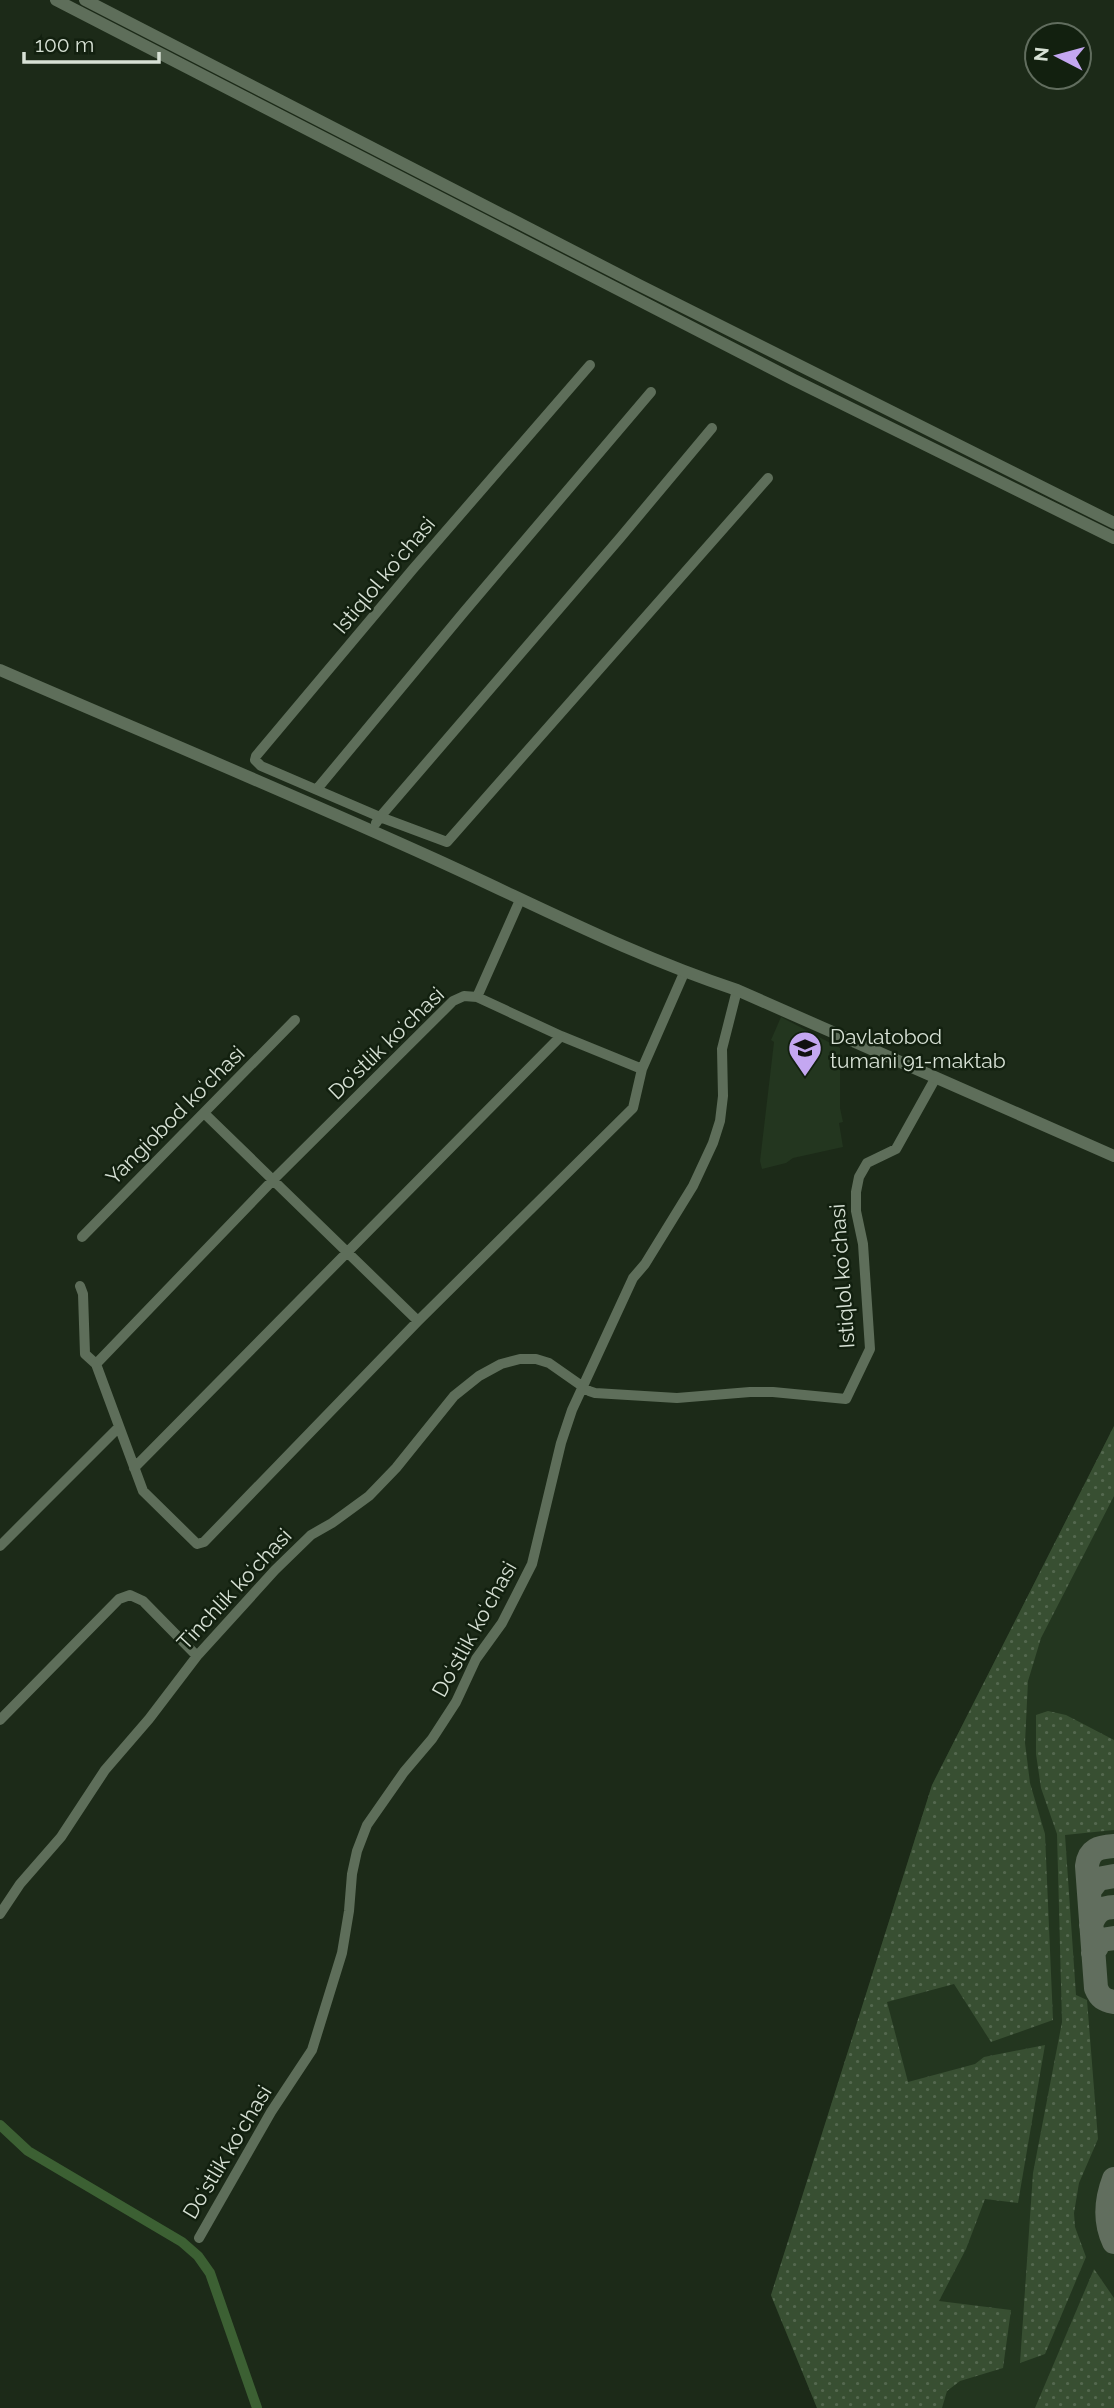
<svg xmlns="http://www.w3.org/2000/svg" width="1114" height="2408" font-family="Raleway,sans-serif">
	<defs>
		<pattern id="green-dots" width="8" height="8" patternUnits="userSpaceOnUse" patternTransform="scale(1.75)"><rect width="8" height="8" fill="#384f32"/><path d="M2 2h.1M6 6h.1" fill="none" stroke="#54684f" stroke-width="1.8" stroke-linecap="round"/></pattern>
	</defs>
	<rect width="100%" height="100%" fill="#1c2a18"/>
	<!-- built -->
	<path fill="#23361f" d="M 781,1017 L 840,1048 L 840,1108 L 843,1122 L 839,1123 L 843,1147 L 793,1158 L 786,1163 L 762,1169 L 760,1161 L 774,1042 L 771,1040 Z
		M 1114,1426 L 1114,2408 L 817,2408 L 771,2296 L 932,1785 Z"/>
	<!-- green -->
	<path fill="url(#green-dots)" d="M 1114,1426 L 1114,1496 L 1041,1638 L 1028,1681 L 1025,1743 L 1030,1783 L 1045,1834 L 1053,2020 L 991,2042 L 954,1984 L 887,2002 L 908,2082 L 975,2064 L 984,2057 L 1045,2045 L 1018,2203 L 985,2199 L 966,2249 L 939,2301 L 1011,2310 L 1003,2368 L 960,2381 L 947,2391 L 942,2408 L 817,2408 L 771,2295 L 932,1785 Z
		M 1048,1711 L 1066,1715 L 1114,1740 L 1114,1830 L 1065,1835 L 1076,1995 L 1087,2000 L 1098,2139 L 1079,2183 L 1074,2213 L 1075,2227 L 1086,2257 L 1045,2354 L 1020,2363 L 1033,2173 L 1062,2022 L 1057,1834 L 1041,1788 L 1036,1754 L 1036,1715 Z
		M 1094,2269 L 1114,2298 L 1114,2408 L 1035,2408 Z"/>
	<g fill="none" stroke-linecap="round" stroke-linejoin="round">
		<!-- canal -->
		<path stroke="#3c6033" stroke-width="10" d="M 0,2125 L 28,2151 L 182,2242 L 198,2256 L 210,2273 L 257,2408"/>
		<!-- taxiway -->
		<path stroke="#616e5e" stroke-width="24" d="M 1114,1846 C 1099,1847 1089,1849 1087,1866 L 1096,1988 C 1100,1998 1104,2000 1114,2002
			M 1089,1891 L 1098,1879 L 1114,1876
			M 1091,1925 C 1095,1913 1101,1907 1114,1907
			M 1093,1953 L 1101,1940 L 1114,1938
			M 1114,2179 C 1106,2200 1104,2221 1114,2242"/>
		<!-- minor -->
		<path stroke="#5e6e5a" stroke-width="10" d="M 712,428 L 620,538 L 380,817 L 447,842 L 768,478
			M 317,789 L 464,612 L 651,392
			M 376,823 L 380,817 L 261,766 L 255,760 L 256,756 L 413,569 L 590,365
			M 520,900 L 477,997 L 464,996 L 453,1001 L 273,1180 L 96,1364 L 143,1491 L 197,1544 L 204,1542 L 418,1321 L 633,1108 L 642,1069 L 684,973
			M 477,997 L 561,1036 L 642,1069
			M 205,1114 L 418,1321
			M 82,1237 L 295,1020
			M 80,1286 L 83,1294 L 85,1354 L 96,1364
			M 134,1468 L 561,1036
			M 0,1546 L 118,1428
			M 0,1720 L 119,1599 L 130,1595 L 143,1601 L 197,1656
			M 0,1914 L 20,1884 L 61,1837 L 105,1770 L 149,1719 L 197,1656 L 275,1570 L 311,1535 L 332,1523 L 369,1496 L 396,1468 L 454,1396 L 479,1376 L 501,1364 L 520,1359 L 536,1359 L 549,1363 L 589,1391 L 595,1393 L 677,1398 L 750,1392 L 773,1392 L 846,1399 L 870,1349 L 863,1244 L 856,1211 L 856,1192 L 859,1177 L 867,1163 L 896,1149 L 935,1079
			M 199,2238 L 271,2112 L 312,2050 L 342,1953 L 349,1911 L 352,1874 L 357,1851 L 367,1825 L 404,1772 L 432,1739 L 456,1702 L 476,1659 L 502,1623 L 532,1564 L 561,1443 L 572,1410 L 633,1278 L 645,1264 L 693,1186 L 713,1143 L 720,1121 L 723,1096 L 722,1049 L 737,990"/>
		<!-- tertiary -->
		<path stroke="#5e6e5a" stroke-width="12" d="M 56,0 L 794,380 L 1114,538
			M 85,0 L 639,285 L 1114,523
			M 0,670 C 145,733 292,794 437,860 C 536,905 633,956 737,990 L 1114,1156"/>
	</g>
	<!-- icons -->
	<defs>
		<g id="school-pin" transform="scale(1.75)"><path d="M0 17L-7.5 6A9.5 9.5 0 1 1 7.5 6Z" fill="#c4a7f1" stroke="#12200f"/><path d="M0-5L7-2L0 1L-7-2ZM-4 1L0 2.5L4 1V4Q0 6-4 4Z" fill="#111"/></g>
	</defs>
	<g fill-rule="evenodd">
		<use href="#school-pin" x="805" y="1048"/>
	</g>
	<g text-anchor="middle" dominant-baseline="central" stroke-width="5" stroke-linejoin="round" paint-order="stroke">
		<!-- street labels -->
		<g font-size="21" fill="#d7e1d5" stroke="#12200f">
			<text transform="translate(384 575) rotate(-50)">Istiqlol koʻchasi</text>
			<text transform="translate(386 1043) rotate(-44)">Doʻstlik koʻchasi</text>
			<text transform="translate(175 1115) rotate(-45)">Yangiobod koʻchasi</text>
			<text transform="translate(842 1276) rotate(-94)">Istiqlol koʻchasi</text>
			<text transform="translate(234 1589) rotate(-47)">Tinchlik koʻchasi</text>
			<text transform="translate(474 1629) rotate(-61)">Doʻstlik koʻchasi</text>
			<text transform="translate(227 2152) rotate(-59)">Doʻstlik koʻchasi</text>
		</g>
		<!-- poi labels -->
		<g font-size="21" fill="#d7e1d5" stroke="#12200f" text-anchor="start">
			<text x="830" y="1036">Davlatobod<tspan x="830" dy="24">tumani 91-maktab</tspan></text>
		</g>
	</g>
	<!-- north arrow -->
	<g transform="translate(1058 56) rotate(276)"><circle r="33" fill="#12200f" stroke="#616d5e" stroke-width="2"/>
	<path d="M0-5L12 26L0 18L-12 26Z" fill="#c4a7f1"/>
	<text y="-10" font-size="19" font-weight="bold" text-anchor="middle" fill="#d7e1d5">N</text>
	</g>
	<!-- scale -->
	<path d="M24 52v10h135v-10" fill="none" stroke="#d7e1d5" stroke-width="3.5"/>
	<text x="35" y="52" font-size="21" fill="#d7e1d5" stroke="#12200f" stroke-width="5" paint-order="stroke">100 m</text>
</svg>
